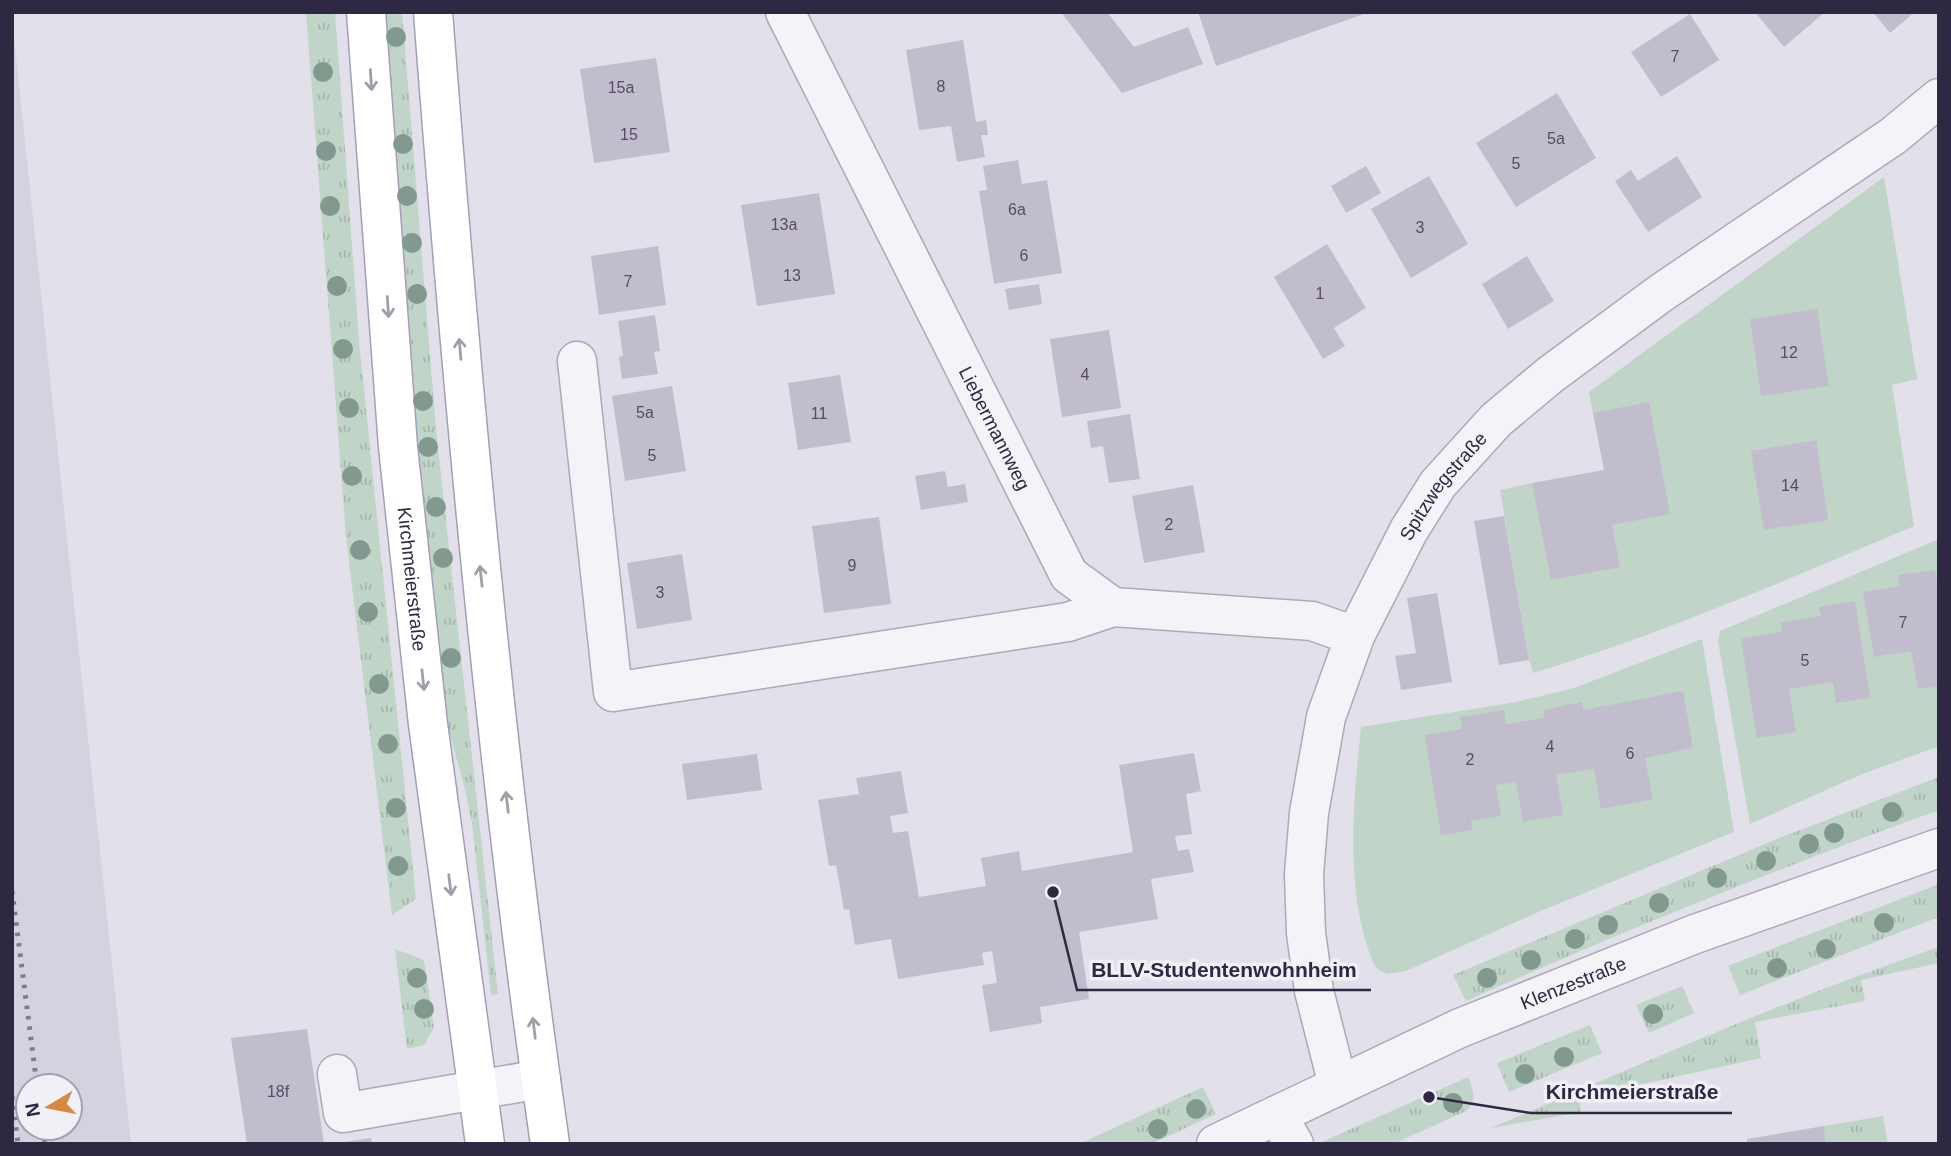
<svg xmlns="http://www.w3.org/2000/svg" width="1951" height="1156" font-family="Helvetica,sans-serif">
	<defs>
		<pattern id="grass-tufts" width="24" height="20" patternUnits="userSpaceOnUse" patternTransform="scale(1.75)"><rect width="24" height="20" fill="#c1d4c8"/><path d="M3 7l-1-3M5 7V3M7 7l1-3M15 17l-1-3M17 17v-4M19 17l1-3" fill="none" stroke="#a6b6ad"/></pattern>
	</defs>
	<rect width="100%" height="100%" fill="#e2e0ea"/>
	<!-- built -->
	<path fill="#d5d2df" fill-rule="evenodd" d="M 12,19 L 131,1144 L 12,1144 ZM 28,1086 L 70,1086 L 70,1128 L 28,1128 Z"/>
	<!-- grass -->
	<path fill="url(#grass-tufts)" d="M 306,12 L 335,12 L 359,341 L 416,899 L 392,915 L 346,537 Z
		M 383,12 L 402,12 L 436,429 L 498,994 L 491,995 L 472,823 L 464,785 L 444,714 L 406,331 Z
		M 1939,777 L 1939,810 C 1779,868 1621,932 1466,1001 L 1453,975 L 1777,839 Z
		M 1939,884 L 1939,917 L 1740,995 L 1728,966 Z
		M 1939,947 L 1939,963 L 1861,980 L 1865,1001 L 1755,1022 L 1761,1058 L 1579,1098 L 1581,1112 L 1491,1128 C 1639,1065 1786,999 1939,947 Z
		M 395,949 L 424,960 L 434,1028 L 424,1045 L 407,1049 Z
		M 1682,986 L 1694,1013 L 1649,1033 L 1636,1005 Z
		M 1590,1025 L 1602,1053 L 1509,1092 L 1497,1063 Z
		M 1468,1077 C 1473,1090 1478,1101 1466,1111 L 1393,1144 L 1322,1142 Z
		M 1203,1087 L 1216,1114 L 1151,1144 L 1079,1144 Z
		M 1883,1116 L 1888,1144 L 1826,1144 L 1824,1126 Z"/>
	<!-- garden -->
	<path fill="#c1d4c8" d="M 1884,177 L 1917,379 L 1892,385 L 1914,526 C 1789,579 1664,633 1533,673 L 1529,660 L 1500,490 L 1532,483 L 1619,567 L 1612,525 L 1649,403 L 1593,413 L 1589,392 Z
		M 1939,539 L 1939,746 L 1860,775 L 1750,824 L 1718,641 L 1720,631 Z
		M 1702,639 L 1734,832 L 1543,910 L 1406,971 L 1387,974 C 1384,972 1380,971 1378,969 C 1371,962 1368,948 1365,939 C 1346,871 1354,797 1361,727 L 1516,702 L 1574,688 Z"/>
	<!-- building -->
	<path fill="#c1bdcd" d="M 1061,12 L 1107,12 L 1134,47 L 1188,27 L 1203,64 L 1122,93 Z
		M 1198,12 L 1367,12 L 1367,13 L 1216,66 Z
		M 1755,12 L 1825,12 L 1784,47 Z
		M 1873,12 L 1915,12 L 1890,33 Z
		M 1690,14 L 1719,60 L 1661,97 L 1631,52 Z
		M 963,40 L 976,122 L 986,120 L 988,135 L 981,135 L 985,157 L 957,162 L 951,126 L 919,130 L 906,50 Z
		M 656,58 L 670,152 L 594,163 L 580,69 Z
		M 1557,93 L 1596,158 L 1516,207 L 1476,143 Z
		M 1677,156 L 1702,197 L 1648,232 L 1615,181 L 1631,170 L 1638,181 Z
		M 1018,160 L 1022,184 L 1047,180 L 1062,273 L 994,284 L 979,191 L 987,190 L 983,166 Z
		M 1366,166 L 1381,193 L 1346,213 L 1331,186 Z
		M 1429,176 L 1468,244 L 1411,278 L 1371,209 Z
		M 819,193 L 835,294 L 757,306 L 741,205 Z
		M 1327,244 L 1366,308 L 1334,328 L 1345,346 L 1323,359 L 1274,277 Z
		M 658,246 L 666,305 L 599,315 L 591,256 Z
		M 1527,256 L 1554,301 L 1508,329 L 1482,284 Z
		M 1039,284 L 1042,304 L 1009,310 L 1005,289 Z
		M 1817,309 L 1829,386 L 1761,396 L 1750,319 Z
		M 655,315 L 660,351 L 654,352 L 658,374 L 622,379 L 619,357 L 623,356 L 618,321 Z
		M 1109,330 L 1121,408 L 1062,417 L 1050,339 Z
		M 840,375 L 851,442 L 798,450 L 788,383 Z
		M 672,386 L 686,471 L 625,481 L 612,396 Z
		M 1649,402 L 1670,514 L 1612,525 L 1620,567 L 1551,580 L 1532,483 L 1604,470 L 1593,413 Z
		M 1130,414 L 1140,479 L 1109,483 L 1103,446 L 1091,448 L 1087,421 Z
		M 1816,440 L 1828,520 L 1764,530 L 1751,451 Z
		M 945,471 L 948,487 L 965,484 L 968,502 L 921,510 L 915,476 Z
		M 1193,485 L 1205,552 L 1144,563 L 1132,496 Z
		M 1504,516 L 1529,660 L 1499,665 L 1474,521 Z
		M 879,517 L 891,604 L 824,613 L 812,526 Z
		M 682,554 L 692,620 L 637,629 L 627,563 Z
		M 1935,570 L 1939,593 L 1939,686 L 1918,689 L 1911,651 L 1874,657 L 1863,592 L 1900,586 L 1898,575 Z
		M 1437,593 L 1452,682 L 1401,690 L 1395,656 L 1416,653 L 1407,598 Z
		M 1855,601 L 1870,698 L 1836,703 L 1833,682 L 1789,689 L 1796,732 L 1757,738 L 1741,639 L 1782,632 L 1781,622 L 1821,616 L 1819,607 Z
		M 1683,691 L 1693,748 L 1645,758 L 1653,799 L 1601,809 L 1594,769 L 1556,775 L 1563,815 L 1523,822 L 1516,782 L 1496,785 L 1501,816 L 1471,821 L 1472,830 L 1441,835 L 1425,735 L 1462,729 L 1460,717 L 1504,710 L 1506,724 L 1544,718 L 1543,710 L 1582,702 L 1583,710 Z
		M 1194,753 L 1201,791 L 1186,794 L 1192,834 L 1175,836 L 1178,851 L 1189,849 L 1194,872 L 1151,879 L 1158,919 L 1079,932 L 1089,999 L 1040,1007 L 1042,1023 L 990,1032 L 982,985 L 997,983 L 992,951 L 982,953 L 984,965 L 898,979 L 891,939 L 855,945 L 849,909 L 844,910 L 836,865 L 829,866 L 818,800 L 859,794 L 856,778 L 901,771 L 908,813 L 890,816 L 893,833 L 908,831 L 919,897 L 986,886 L 981,858 L 1019,851 L 1022,871 L 1133,852 L 1119,765 Z
		M 757,754 L 762,790 L 687,800 L 682,764 Z
		M 307,1029 L 324,1144 L 247,1144 L 231,1038 Z
		M 1824,1126 L 1826,1144 L 1747,1144 L 1747,1139 Z
		M 371,1138 L 372,1144 L 344,1144 L 344,1142 Z"/>
	<g fill="none" stroke-linecap="round" stroke-linejoin="round">
		<!-- minor casing -->
		<g stroke="#aca9b8" stroke-width="41">
			<g id="minor">
				<path id="s1" d="M 785,12 L 1069,575 L 1113,607 L 1312,621 L 1355,636"/>
				<path d="M 577,361 L 613,692 L 1068,622 L 1113,607"/>
				<path d="M 337,1074 L 343,1113 L 541,1079"/>
				<path id="s2" d="M 1338,1085 L 1314,991 L 1306,933 L 1304,874 L 1309,813 L 1326,717 L 1355,636 L 1409,530 L 1438,484 L 1496,420 L 1550,375 L 1661,293 L 1893,136 L 1939,98"/>
				<path d="M 1277,1115 L 1294,1144"/>
				<path id="s3" d="M 1216,1144 L 1460,1028 L 1695,934 L 1939,848"/>
			</g>
		</g>
		<!-- major casing -->
		<g stroke="#a49fb6" stroke-width="41">
			<g id="major">
				<path id="s4" d="M 366,12 L 398,447 L 428,724 L 485,1144"/>
				<path d="M 433,12 C 462,390 496,768 550,1144"/>
			</g>
		</g>
		<!-- minor -->
		<use href="#minor" stroke="#f4f3f8" stroke-width="38"/>
		<!-- major -->
		<use href="#major" stroke="#fff" stroke-width="38"/>
		<!-- rail -->
		<path stroke="#807994" stroke-width="5" stroke-dasharray="3.5 7" stroke-linecap="butt" d="M 12,891 L 37,1086
			M 12,1096 L 18,1144
			M 43,1128 L 45,1144"/>
	</g>
	<!-- trees -->
	<g fill="#829990">
		<circle cx="396" cy="37" r="10"/>
		<circle cx="323" cy="72" r="10"/>
		<circle cx="403" cy="144" r="10"/>
		<circle cx="326" cy="151" r="10"/>
		<circle cx="407" cy="196" r="10"/>
		<circle cx="330" cy="206" r="10"/>
		<circle cx="412" cy="243" r="10"/>
		<circle cx="337" cy="286" r="10"/>
		<circle cx="417" cy="294" r="10"/>
		<circle cx="343" cy="349" r="10"/>
		<circle cx="423" cy="401" r="10"/>
		<circle cx="349" cy="408" r="10"/>
		<circle cx="428" cy="447" r="10"/>
		<circle cx="352" cy="476" r="10"/>
		<circle cx="436" cy="507" r="10"/>
		<circle cx="360" cy="550" r="10"/>
		<circle cx="443" cy="558" r="10"/>
		<circle cx="368" cy="612" r="10"/>
		<circle cx="451" cy="658" r="10"/>
		<circle cx="379" cy="684" r="10"/>
		<circle cx="388" cy="744" r="10"/>
		<circle cx="396" cy="808" r="10"/>
		<circle cx="1892" cy="812" r="10"/>
		<circle cx="1834" cy="833" r="10"/>
		<circle cx="1809" cy="844" r="10"/>
		<circle cx="1766" cy="861" r="10"/>
		<circle cx="398" cy="866" r="10"/>
		<circle cx="1717" cy="878" r="10"/>
		<circle cx="1659" cy="903" r="10"/>
		<circle cx="1884" cy="923" r="10"/>
		<circle cx="1608" cy="925" r="10"/>
		<circle cx="1575" cy="939" r="10"/>
		<circle cx="1826" cy="949" r="10"/>
		<circle cx="1531" cy="960" r="10"/>
		<circle cx="1777" cy="968" r="10"/>
		<circle cx="417" cy="978" r="10"/>
		<circle cx="1487" cy="978" r="10"/>
		<circle cx="424" cy="1009" r="10"/>
		<circle cx="1653" cy="1014" r="10"/>
		<circle cx="1564" cy="1057" r="10"/>
		<circle cx="1525" cy="1074" r="10"/>
		<circle cx="1453" cy="1103" r="10"/>
		<circle cx="1196" cy="1109" r="10"/>
		<circle cx="1158" cy="1129" r="10"/>
	</g>
	<!-- one-way arrows -->
	<defs><path id="oneway-shaft" d="M-6 0H5M1.5-3L5.5 0L1.5 3" fill="none" stroke-width="1.6" stroke-linecap="round" stroke-linejoin="round" transform="scale(1.75)"/></defs>
	<g stroke="#a19eaa">
		<use href="#oneway-shaft" transform="translate(371 80) rotate(86)"/>
		<use href="#oneway-shaft" transform="translate(388 307) rotate(86)"/>
		<use href="#oneway-shaft" transform="translate(460 349) rotate(-95)"/>
		<use href="#oneway-shaft" transform="translate(481 576) rotate(-96)"/>
		<use href="#oneway-shaft" transform="translate(423 680) rotate(84)"/>
		<use href="#oneway-shaft" transform="translate(507 802) rotate(-97)"/>
		<use href="#oneway-shaft" transform="translate(450 885) rotate(83)"/>
		<use href="#oneway-shaft" transform="translate(534 1028) rotate(-97)"/>
	</g>
	<g text-anchor="middle" dominant-baseline="central" stroke-width="7" stroke-linejoin="round" paint-order="stroke">
		<!-- number labels -->
		<g font-size="16" fill="#544d65">
			<text x="1675" y="56">7</text>
			<text x="941" y="86">8</text>
			<text x="621" y="87">15a</text>
			<text x="629" y="134">15</text>
			<text x="1556" y="138">5a</text>
			<text x="1516" y="163">5</text>
			<text x="1017" y="209">6a</text>
			<text x="784" y="224">13a</text>
			<text x="1420" y="227">3</text>
			<text x="1024" y="255">6</text>
			<text x="792" y="275">13</text>
			<text x="628" y="281">7</text>
			<text x="1320" y="293">1</text>
			<text x="1789" y="352">12</text>
			<text x="1085" y="374">4</text>
			<text x="645" y="412">5a</text>
			<text x="819" y="413">11</text>
			<text x="652" y="455">5</text>
			<text x="1790" y="485">14</text>
			<text x="1169" y="524">2</text>
			<text x="852" y="565">9</text>
			<text x="660" y="592">3</text>
			<text x="1903" y="622">7</text>
			<text x="1805" y="660">5</text>
			<text x="1550" y="746">4</text>
			<text x="1630" y="753">6</text>
			<text x="1470" y="759">2</text>
			<text x="278" y="1091">18f</text>
		</g>
		<!-- street labels -->
		<g font-size="19" fill="#2f2842" stroke="#f1f0f7">
			<text stroke="none"><textPath href="#s1" startOffset="466">Liebermannweg</textPath></text>
			<text stroke="none"><textPath href="#s2" startOffset="634">Spitzwegstraße</textPath></text>
			<text stroke="none"><textPath href="#s4" startOffset="569">Kirchmeierstraße</textPath></text>
			<text stroke="none"><textPath href="#s3" startOffset="392">Klenzestraße</textPath></text>
		</g>
	</g>
	<!-- callouts -->
	<path fill="none" stroke="#2f2842" stroke-width="2.5" d="M1053 892L1077 990H1371M1429 1097L1531 1113H1732"/>
	<g fill="#2f2842" stroke="#f1f0f7" stroke-width="2.5">
		<circle cx="1053" cy="892" r="7"/>
		<circle cx="1429" cy="1097" r="7"/>
	</g>
	<g font-size="21" text-anchor="middle" font-weight="bold" fill="#2f2842" stroke="#f1f0f7" stroke-width="7" stroke-linejoin="round" paint-order="stroke">
		<text x="1224" y="977">BLLV-Studentenwohnheim</text>
		<text x="1632" y="1099">Kirchmeierstraße</text>
	</g>
	<!-- border -->
	<rect width="1951" height="1156" fill="none" stroke="#2f2842" stroke-width="28"/>
	<!-- north arrow -->
	<g transform="translate(49 1107) rotate(260)"><circle r="33" fill="#f1f0f7" stroke="#a3a0af" stroke-width="2"/>
	<path d="M0-5L12 26L0 18L-12 26Z" fill="#d5883f"/>
	<text y="-10" font-size="19" font-weight="bold" text-anchor="middle" fill="#2f2842">N</text>
	</g>
</svg>
